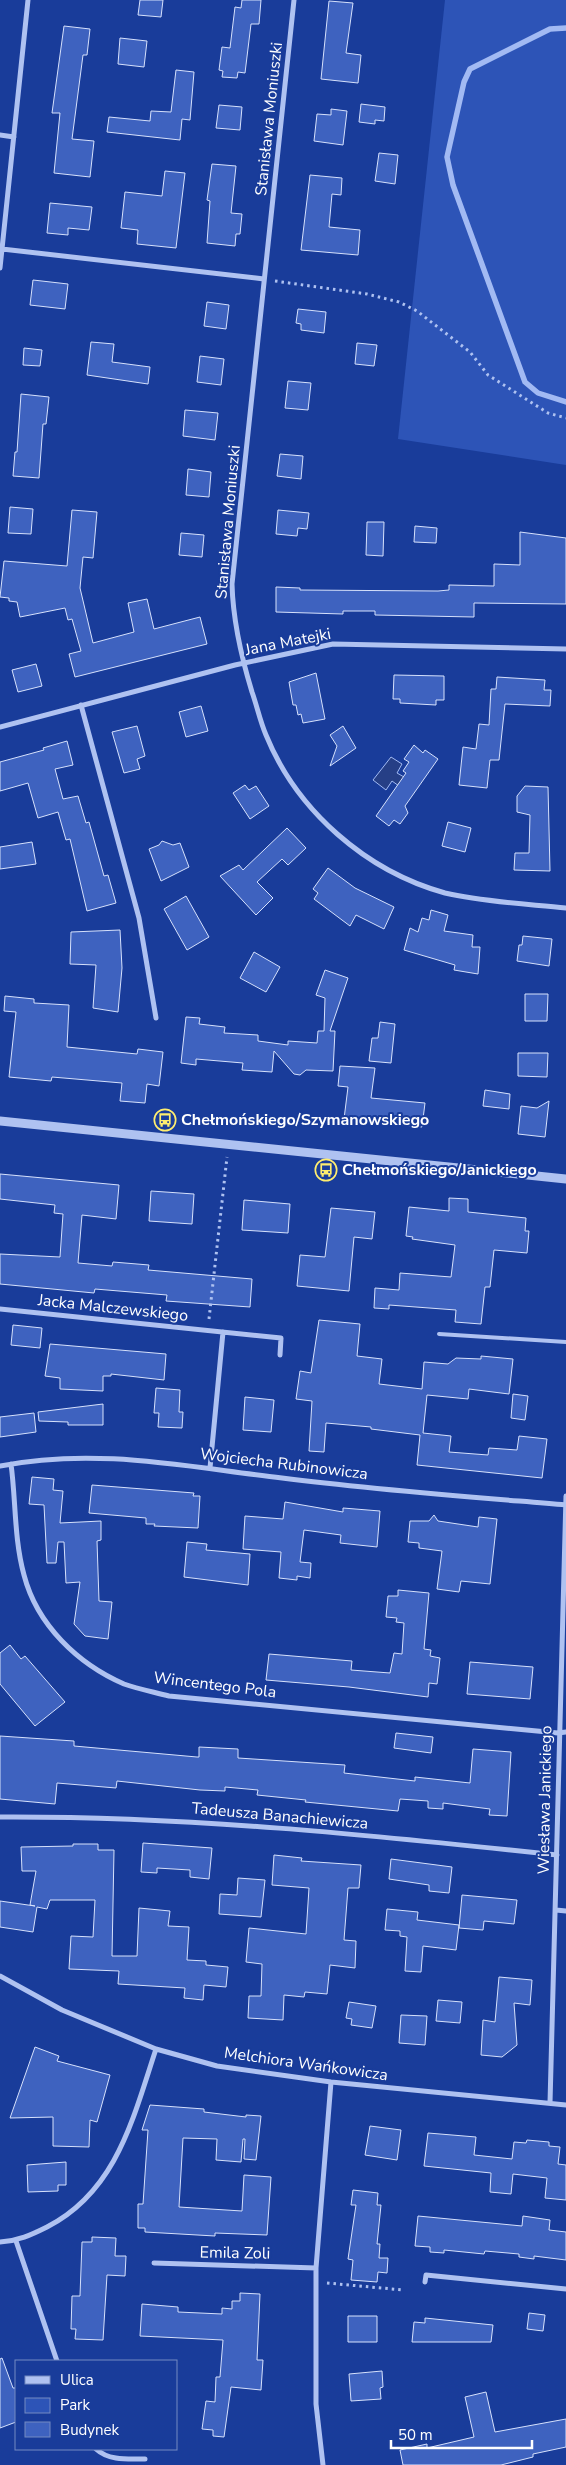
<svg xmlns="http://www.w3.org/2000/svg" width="566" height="2465" font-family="'Nunito Sans',sans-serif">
	<rect width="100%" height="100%" fill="#193c9a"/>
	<!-- green -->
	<path fill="#2d54b7" d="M 445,0 L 566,0 L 566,465 L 398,439 Z"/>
	<!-- water -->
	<path fill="#263f86" stroke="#a2baf3" d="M 391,757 L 402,764 L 397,773 L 404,777 L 399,786 L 392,781 L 386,790 L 373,780 Z"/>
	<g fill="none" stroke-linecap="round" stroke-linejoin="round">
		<!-- stream -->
		<path stroke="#a2baf3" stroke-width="5.5" d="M 566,28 L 550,29 L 470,69 L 464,82 L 447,157 L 453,185 L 525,382 L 538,393 L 566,402"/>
	</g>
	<!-- building -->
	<path fill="#3e62bf" stroke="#d6e1fc" d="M 140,0 L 163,0 L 161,17 L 138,15 Z
		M 242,0 L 261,0 L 259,24 L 251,24 L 245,73 L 238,72 L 237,78 L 222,77 L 223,71 L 219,70 L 222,47 L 230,48 L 235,7 L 241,8 Z
		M 329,1 L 353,3 L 346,53 L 361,55 L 358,83 L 321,79 Z
		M 64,26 L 90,29 L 87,55 L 83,55 L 72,139 L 94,141 L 90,177 L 54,173 L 60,113 L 52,113 Z
		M 120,38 L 147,41 L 144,67 L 118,64 Z
		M 176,70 L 194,72 L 190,120 L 182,119 L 180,140 L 107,132 L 109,117 L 150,121 L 151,111 L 171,112 Z
		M 361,104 L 385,107 L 384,121 L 375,120 L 375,124 L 359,122 Z
		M 219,105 L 242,107 L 240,130 L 216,128 Z
		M 331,109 L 347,111 L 343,145 L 314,141 L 317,114 L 331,115 Z
		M 379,153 L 398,155 L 395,184 L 375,181 Z
		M 212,164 L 236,166 L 231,213 L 242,214 L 240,234 L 236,234 L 235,246 L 207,243 L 210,201 L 207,200 Z
		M 165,171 L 185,173 L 176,248 L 137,244 L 138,230 L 121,228 L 125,192 L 162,196 Z
		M 310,175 L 342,178 L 341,195 L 332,194 L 329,227 L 360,230 L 358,255 L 301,250 Z
		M 50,203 L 92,207 L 89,230 L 68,228 L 68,235 L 47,233 Z
		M 33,280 L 68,284 L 65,309 L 30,305 Z
		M 207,302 L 229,305 L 226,329 L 204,326 Z
		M 298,309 L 326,312 L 324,333 L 301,330 L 301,324 L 296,323 Z
		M 91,342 L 114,344 L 112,362 L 150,367 L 148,384 L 87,375 Z
		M 357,343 L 377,345 L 374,366 L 355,364 Z
		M 24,348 L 42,350 L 40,366 L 23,365 Z
		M 200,356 L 224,359 L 221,385 L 197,382 Z
		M 288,381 L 311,383 L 308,410 L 285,408 Z
		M 21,394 L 49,397 L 46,424 L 43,424 L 39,478 L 13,476 L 15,452 L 17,452 Z
		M 185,410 L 218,413 L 215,440 L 183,436 Z
		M 280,454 L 303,456 L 301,479 L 277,476 Z
		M 188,469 L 211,472 L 209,497 L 186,495 Z
		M 10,507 L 33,509 L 31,534 L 8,533 Z
		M 72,510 L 97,512 L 93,558 L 83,557 L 80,588 L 93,643 L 134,632 L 128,603 L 147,599 L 154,629 L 200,617 L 207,644 L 75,677 L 69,654 L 81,651 L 72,619 L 68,620 L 65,608 L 20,617 L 17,602 L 9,601 L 9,598 L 0,597 L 4,561 L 67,566 Z
		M 278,510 L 309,513 L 307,529 L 298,528 L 297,536 L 276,534 Z
		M 367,522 L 384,522 L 383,556 L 366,555 Z
		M 415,526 L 437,528 L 436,543 L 414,542 Z
		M 520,532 L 566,538 L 566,604 L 474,603 L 474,617 L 375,615 L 375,611 L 343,611 L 343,614 L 276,612 L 276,587 L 300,588 L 300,590 L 438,591 L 449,590 L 449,585 L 494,586 L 494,564 L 520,565 Z
		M 181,533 L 204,535 L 202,557 L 179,555 Z
		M 36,664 L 42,686 L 18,692 L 12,670 Z
		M 316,673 L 325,719 L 303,723 L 301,714 L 298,715 L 296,705 L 293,705 L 289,682 Z
		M 394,675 L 444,676 L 444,700 L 436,700 L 436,705 L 400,703 L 400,699 L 393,699 Z
		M 497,677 L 545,680 L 544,690 L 551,690 L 550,706 L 505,704 L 499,760 L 490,760 L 487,788 L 459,785 L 463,747 L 476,749 L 479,724 L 489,725 L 491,689 L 496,689 Z
		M 201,706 L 208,731 L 186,737 L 179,712 Z
		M 137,726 L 145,756 L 137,759 L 140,769 L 124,773 L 112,732 Z
		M 343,726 L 356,748 L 330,766 L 337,746 L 330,735 Z
		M 67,741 L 73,765 L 55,769 L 63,799 L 78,796 L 86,823 L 89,822 L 104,876 L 108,875 L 116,903 L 87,911 L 70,839 L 66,840 L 58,812 L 38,818 L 28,783 L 0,791 L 0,762 L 44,750 L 43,748 Z
		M 414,745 L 423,753 L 425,750 L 438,759 L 405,806 L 408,813 L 400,824 L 394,820 L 389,826 L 376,816 L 406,773 L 403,771 L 409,762 L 404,759 Z
		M 245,785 L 249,790 L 256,786 L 269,806 L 250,819 L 233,793 Z
		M 525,786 L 548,787 L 550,871 L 514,870 L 515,853 L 529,853 L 530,815 L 517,812 L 517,796 Z
		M 448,822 L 471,828 L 465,852 L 442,846 Z
		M 287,828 L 306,848 L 288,865 L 282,859 L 257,882 L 273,898 L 256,915 L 220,876 L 239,865 L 243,870 Z
		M 162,841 L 173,845 L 180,843 L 189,867 L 161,881 L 149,849 L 159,845 Z
		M 32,842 L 36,864 L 0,869 L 0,847 Z
		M 328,868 L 355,888 L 394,907 L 384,929 L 356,915 L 350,926 L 314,899 L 318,893 L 313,889 Z
		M 186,896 L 209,937 L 187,950 L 164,909 Z
		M 431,910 L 448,915 L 444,931 L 473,935 L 472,947 L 480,947 L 478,974 L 454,970 L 455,965 L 404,950 L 410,928 L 418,932 L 422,918 L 429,920 Z
		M 120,930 L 122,968 L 118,1012 L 93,1008 L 96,965 L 70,964 L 71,932 Z
		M 523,936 L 552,939 L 549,966 L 517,961 L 519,945 L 522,945 Z
		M 254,952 L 280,967 L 266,992 L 240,978 Z
		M 325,970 L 348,978 L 330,1031 L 335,1031 L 333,1071 L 306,1070 L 300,1075 L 294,1074 L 274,1051 L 272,1072 L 242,1070 L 243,1063 L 196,1059 L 196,1065 L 181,1063 L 186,1017 L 200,1018 L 199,1024 L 225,1027 L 224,1033 L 258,1035 L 258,1041 L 288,1045 L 288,1041 L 317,1043 L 318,1031 L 324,1031 L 325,998 L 316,995 Z
		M 525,994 L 548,994 L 547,1021 L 525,1021 Z
		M 5,996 L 34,999 L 34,1003 L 69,1005 L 67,1047 L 137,1054 L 138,1049 L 163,1052 L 159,1086 L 147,1084 L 145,1103 L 120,1101 L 122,1083 L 52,1077 L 51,1081 L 9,1077 L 16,1012 L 4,1011 Z
		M 380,1022 L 395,1024 L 391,1063 L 369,1061 L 372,1038 L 378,1038 Z
		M 518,1053 L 548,1053 L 547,1077 L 518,1076 Z
		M 340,1066 L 375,1068 L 371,1098 L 425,1103 L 422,1127 L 344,1119 L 348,1087 L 338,1086 Z
		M 485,1090 L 510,1094 L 509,1109 L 483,1106 Z
		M 549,1101 L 545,1137 L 518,1134 L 521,1106 L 537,1108 Z
		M 0,1174 L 119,1185 L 116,1219 L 82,1215 L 78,1263 L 112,1266 L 113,1262 L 149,1265 L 148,1270 L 252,1279 L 250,1307 L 166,1301 L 167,1295 L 95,1289 L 94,1293 L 0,1284 L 0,1254 L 60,1257 L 63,1214 L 54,1213 L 55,1205 L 0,1199 Z
		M 151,1191 L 194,1194 L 192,1224 L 149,1221 Z
		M 449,1198 L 468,1199 L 468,1212 L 526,1218 L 525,1231 L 529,1231 L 527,1253 L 494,1250 L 490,1287 L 485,1287 L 481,1324 L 455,1322 L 456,1310 L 389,1305 L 389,1309 L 374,1308 L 375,1288 L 399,1290 L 400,1273 L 451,1277 L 455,1245 L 412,1239 L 413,1237 L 406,1236 L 409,1207 L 449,1211 Z
		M 244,1200 L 290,1204 L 288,1233 L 242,1230 Z
		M 331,1208 L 375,1212 L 372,1239 L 354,1237 L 349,1291 L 297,1286 L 300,1255 L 325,1257 Z
		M 319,1320 L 360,1324 L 357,1356 L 382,1359 L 379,1384 L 422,1389 L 424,1362 L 448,1364 L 456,1358 L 481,1359 L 481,1356 L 513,1359 L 509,1394 L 469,1389 L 468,1399 L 427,1395 L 423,1433 L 451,1436 L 449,1452 L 488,1455 L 489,1448 L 517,1450 L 519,1436 L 547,1439 L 542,1478 L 417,1465 L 420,1435 L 371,1429 L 371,1427 L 326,1423 L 324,1452 L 309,1451 L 312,1401 L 296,1399 L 300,1371 L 311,1373 Z
		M 13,1325 L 42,1328 L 40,1348 L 11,1345 Z
		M 50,1344 L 166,1354 L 164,1380 L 111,1374 L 111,1376 L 103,1376 L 103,1391 L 60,1389 L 60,1378 L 45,1376 Z
		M 156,1388 L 180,1390 L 179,1412 L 183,1412 L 182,1428 L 158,1427 L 159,1413 L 154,1413 Z
		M 513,1394 L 528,1396 L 525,1420 L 511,1418 Z
		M 245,1397 L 274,1400 L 271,1432 L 243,1430 Z
		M 103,1404 L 103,1425 L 68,1425 L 68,1422 L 39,1421 L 38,1412 Z
		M 34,1413 L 36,1432 L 0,1437 L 0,1417 Z
		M 32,1477 L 54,1479 L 53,1490 L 63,1491 L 60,1523 L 101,1521 L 101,1540 L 97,1541 L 99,1601 L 112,1602 L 108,1639 L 85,1636 L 74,1624 L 80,1582 L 66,1583 L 64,1542 L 58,1542 L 56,1563 L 47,1563 L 44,1505 L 29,1504 Z
		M 92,1485 L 194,1493 L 193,1496 L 200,1496 L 198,1528 L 154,1526 L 155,1524 L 146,1524 L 146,1518 L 89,1513 Z
		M 285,1502 L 343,1512 L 343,1508 L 380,1511 L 377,1547 L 340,1543 L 341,1535 L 304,1530 L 300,1562 L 311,1563 L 310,1578 L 297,1576 L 297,1580 L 279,1578 L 281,1552 L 243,1549 L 245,1516 L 283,1519 Z
		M 434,1515 L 438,1521 L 478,1527 L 479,1517 L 497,1519 L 490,1584 L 461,1581 L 459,1592 L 437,1589 L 442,1551 L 419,1548 L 419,1543 L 408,1542 L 410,1521 L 429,1521 Z
		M 187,1542 L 207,1544 L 206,1550 L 250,1554 L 248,1585 L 184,1577 Z
		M 398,1590 L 429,1593 L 424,1649 L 431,1650 L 430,1656 L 440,1658 L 437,1684 L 429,1683 L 428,1697 L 349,1687 L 266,1680 L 269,1654 L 352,1661 L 351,1670 L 390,1673 L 394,1653 L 402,1654 L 404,1623 L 396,1622 L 397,1618 L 386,1617 L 388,1596 L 398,1596 Z
		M 10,1645 L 21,1659 L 25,1656 L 65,1702 L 35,1726 L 0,1684 L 0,1653 Z
		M 470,1662 L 533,1667 L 530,1699 L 467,1694 Z
		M 396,1733 L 433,1737 L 431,1753 L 394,1748 Z
		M 0,1736 L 74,1741 L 74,1746 L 197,1757 L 199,1757 L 199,1747 L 238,1749 L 238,1758 L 345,1765 L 344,1773 L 415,1781 L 415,1777 L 470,1783 L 473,1749 L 511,1752 L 507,1816 L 489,1815 L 490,1809 L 443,1803 L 443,1809 L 428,1808 L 428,1801 L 400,1799 L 398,1811 L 305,1802 L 306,1800 L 257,1795 L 258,1790 L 225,1787 L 225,1791 L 200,1790 L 117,1781 L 116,1788 L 57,1783 L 55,1804 L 0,1799 Z
		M 143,1843 L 212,1848 L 209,1879 L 190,1877 L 190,1870 L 157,1868 L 157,1873 L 141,1872 Z
		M 73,1844 L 98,1844 L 98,1850 L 114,1850 L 112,1956 L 137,1956 L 139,1908 L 170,1911 L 168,1926 L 189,1927 L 187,1960 L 206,1961 L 206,1965 L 228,1967 L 226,1987 L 204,1985 L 203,2000 L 184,1998 L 185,1988 L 118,1984 L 119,1971 L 69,1969 L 71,1936 L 93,1937 L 95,1900 L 50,1900 L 47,1909 L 37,1907 L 33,1932 L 0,1927 L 0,1901 L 35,1906 L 30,1905 L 36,1871 L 22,1871 L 21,1847 L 73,1846 Z
		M 274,1855 L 302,1858 L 301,1861 L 361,1865 L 359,1888 L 348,1888 L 344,1940 L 356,1941 L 355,1968 L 330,1965 L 327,1994 L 305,1992 L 304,1997 L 284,1995 L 283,2020 L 248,2018 L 249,1996 L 261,1996 L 262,1964 L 246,1962 L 249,1928 L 306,1934 L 309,1888 L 272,1885 Z
		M 391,1859 L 452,1867 L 449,1893 L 429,1891 L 429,1885 L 389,1879 Z
		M 238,1878 L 265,1880 L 261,1917 L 219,1914 L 220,1894 L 237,1895 Z
		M 462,1895 L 517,1900 L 514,1924 L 484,1921 L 483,1930 L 459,1928 Z
		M 387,1909 L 418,1912 L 417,1920 L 459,1925 L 456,1950 L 423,1946 L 421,1972 L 405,1971 L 407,1937 L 400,1936 L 400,1931 L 385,1930 Z
		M 499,1977 L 532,1980 L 530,2005 L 514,2003 L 517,2045 L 502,2057 L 481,2055 L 483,2020 L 495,2022 Z
		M 438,2000 L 462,2002 L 460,2023 L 436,2021 Z
		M 349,2002 L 376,2006 L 372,2028 L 351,2025 L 352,2019 L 346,2018 Z
		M 401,2015 L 427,2016 L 425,2045 L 399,2043 Z
		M 35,2047 L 59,2056 L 57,2061 L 110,2075 L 97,2122 L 90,2120 L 89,2147 L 53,2146 L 53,2117 L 10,2118 Z
		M 150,2105 L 204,2109 L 204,2112 L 246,2117 L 246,2115 L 261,2116 L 256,2160 L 244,2159 L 245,2139 L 243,2139 L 241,2162 L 216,2160 L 217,2139 L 183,2138 L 179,2207 L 242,2211 L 244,2175 L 271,2177 L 267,2235 L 215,2233 L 215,2236 L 145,2232 L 145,2228 L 138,2228 L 138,2204 L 143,2204 L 148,2130 L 142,2130 Z
		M 370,2126 L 401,2130 L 397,2160 L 365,2155 Z
		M 428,2133 L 476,2137 L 474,2155 L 512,2159 L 514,2142 L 526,2143 L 527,2140 L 549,2142 L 549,2146 L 560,2147 L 558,2164 L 566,2165 L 566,2200 L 545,2198 L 547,2178 L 513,2174 L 511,2194 L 490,2192 L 491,2173 L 424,2166 Z
		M 66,2162 L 66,2185 L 58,2185 L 58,2191 L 28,2192 L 27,2165 Z
		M 353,2190 L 378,2193 L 377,2205 L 381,2205 L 377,2244 L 380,2244 L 379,2258 L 388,2258 L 387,2273 L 378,2272 L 377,2282 L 351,2280 L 353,2260 L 348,2259 L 356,2205 L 351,2205 Z
		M 418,2216 L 522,2226 L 523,2216 L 550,2220 L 549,2230 L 566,2232 L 566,2260 L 534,2256 L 534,2259 L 519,2257 L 519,2254 L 485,2251 L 484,2254 L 444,2250 L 444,2253 L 430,2252 L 430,2247 L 415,2246 Z
		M 92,2237 L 116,2238 L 115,2256 L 126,2256 L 125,2276 L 107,2275 L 103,2340 L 75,2339 L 76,2329 L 71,2329 L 72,2296 L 80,2296 L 82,2242 L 92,2242 Z
		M 240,2293 L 260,2294 L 257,2360 L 263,2360 L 261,2390 L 231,2387 L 224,2437 L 213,2436 L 213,2430 L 202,2429 L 206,2401 L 215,2402 L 216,2377 L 220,2377 L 223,2340 L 140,2336 L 142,2304 L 178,2307 L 178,2312 L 222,2314 L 222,2308 L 232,2309 L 232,2301 L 240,2301 Z
		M 529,2313 L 545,2315 L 543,2331 L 527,2329 Z
		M 348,2316 L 377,2316 L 377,2342 L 348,2342 Z
		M 425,2318 L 493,2325 L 491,2342 L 412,2342 L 414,2322 L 425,2323 Z
		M 2,2358 L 13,2388 L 16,2388 L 16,2422 L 0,2428 L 0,2359 Z
		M 382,2371 L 383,2387 L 380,2388 L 381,2399 L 351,2401 L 349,2374 Z
		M 486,2392 L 495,2432 L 566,2419 L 566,2447 L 533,2454 L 533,2457 L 501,2465 L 403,2465 L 400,2450 L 427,2444 L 427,2448 L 474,2437 L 465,2397 Z"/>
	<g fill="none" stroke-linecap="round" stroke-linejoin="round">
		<!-- path -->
		<path stroke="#afc2f1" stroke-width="3" stroke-dasharray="2.5 4" stroke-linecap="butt" d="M 275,281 L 367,294 L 399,302 L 417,311 L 470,352 L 488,375 L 548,413 L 566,418
			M 209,1319 L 227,1157
			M 327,2283 L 403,2290"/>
		<!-- service -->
		<path stroke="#afc2f1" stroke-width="4" d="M 439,1334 L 566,1342"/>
		<!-- minor -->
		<path stroke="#afc2f1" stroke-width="5" d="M 294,0 L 232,584 C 233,622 241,656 252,692 C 257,706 260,721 266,735 C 297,811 366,871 445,893 C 483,902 528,904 566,908
			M 0,135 L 14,137
			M 2,249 L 264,279
			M 0,268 L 28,0
			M 81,705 L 139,918 L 156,1018
			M 0,727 L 235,665 L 333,644 L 566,649
			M 0,1309 L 281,1338 L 280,1355
			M 11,1464 C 16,1501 14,1539 24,1575 C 37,1625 78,1664 124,1684 C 138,1689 154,1692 169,1696 L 558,1733 L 566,1732
			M 0,1466 C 97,1447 186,1467 282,1478 C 376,1490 471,1497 566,1505
			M 210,1468 L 223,1332
			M 0,1817 C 187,1816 371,1835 557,1855
			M 556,1910 L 566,1911
			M 0,1976 L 62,2010 L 156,2049 L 217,2066 L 331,2082 L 566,2105
			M 550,2103 L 566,1496
			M 16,2241 L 57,2361
			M 0,2242 C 18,2241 31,2235 47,2227 C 117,2191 133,2118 156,2049
			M 154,2263 L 316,2268
			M 425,2282 L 426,2275 L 566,2289
			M 96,2449 C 109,2461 128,2459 145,2459
			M 323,2465 L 316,2404 L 316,2268 L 331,2082"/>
		<!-- tertiary -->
		<path stroke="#afc2f1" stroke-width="9" d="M 0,1121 L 566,1179"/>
	</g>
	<!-- icons -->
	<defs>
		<g id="bus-ring" transform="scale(1.125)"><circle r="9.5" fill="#193c9a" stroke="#ffed6f" stroke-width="1.5"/><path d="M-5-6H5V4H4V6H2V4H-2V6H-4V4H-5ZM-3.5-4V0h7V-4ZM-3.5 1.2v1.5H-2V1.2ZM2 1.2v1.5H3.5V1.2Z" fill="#ffed6f"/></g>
	</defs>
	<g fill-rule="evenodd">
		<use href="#bus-ring" x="165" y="1120"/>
		<use href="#bus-ring" x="326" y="1170"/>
	</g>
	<g text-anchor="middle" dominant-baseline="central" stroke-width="4" stroke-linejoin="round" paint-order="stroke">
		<!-- street labels -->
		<g font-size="16" fill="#fff" stroke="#193c9a">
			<text transform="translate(269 119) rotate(-84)">Stanisława Moniuszki</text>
			<text transform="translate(228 522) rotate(-85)">Stanisława Moniuszki</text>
			<text transform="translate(288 642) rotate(-11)">Jana Matejki</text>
			<text transform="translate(113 1308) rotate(6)">Jacka Malczewskiego</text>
			<text transform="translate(284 1464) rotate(7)">Wojciecha Rubinowicza</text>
			<text transform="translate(215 1685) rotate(7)">Wincentego Pola</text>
			<text transform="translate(545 1800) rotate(-89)">Wiesława Janickiego</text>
			<text transform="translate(280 1816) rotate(5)">Tadeusza Banachiewicza</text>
			<text transform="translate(306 2064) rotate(8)">Melchiora Wańkowicza</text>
			<text transform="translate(235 2253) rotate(1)">Emila Zoli</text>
		</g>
		<!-- poi labels -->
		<g font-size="16" font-weight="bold" fill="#fff" stroke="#193c9a" text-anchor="start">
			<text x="181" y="1120">Chełmońskiego/Szymanowskiego</text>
			<text x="342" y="1170">Chełmońskiego/Janickiego</text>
		</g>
	</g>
	<!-- legend -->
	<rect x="15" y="2360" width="162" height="90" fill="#193c9a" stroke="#758ac2"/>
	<rect x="25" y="2376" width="25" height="8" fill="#afc2f1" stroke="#758ac2"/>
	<text x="60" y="2385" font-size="15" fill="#ffffff">Ulica</text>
	<rect x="25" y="2398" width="25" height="15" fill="#2d54b7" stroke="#758ac2"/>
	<text x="60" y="2410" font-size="15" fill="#ffffff">Park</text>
	<rect x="25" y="2422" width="25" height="15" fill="#3e62bf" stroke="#758ac2"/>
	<text x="60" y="2435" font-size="15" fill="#ffffff">Budynek</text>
	<!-- scale -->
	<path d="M391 2440v8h141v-8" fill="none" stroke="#ffffff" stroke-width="2.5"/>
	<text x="398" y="2440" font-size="15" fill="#ffffff" stroke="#193c9a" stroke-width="4" paint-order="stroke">50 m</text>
</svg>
